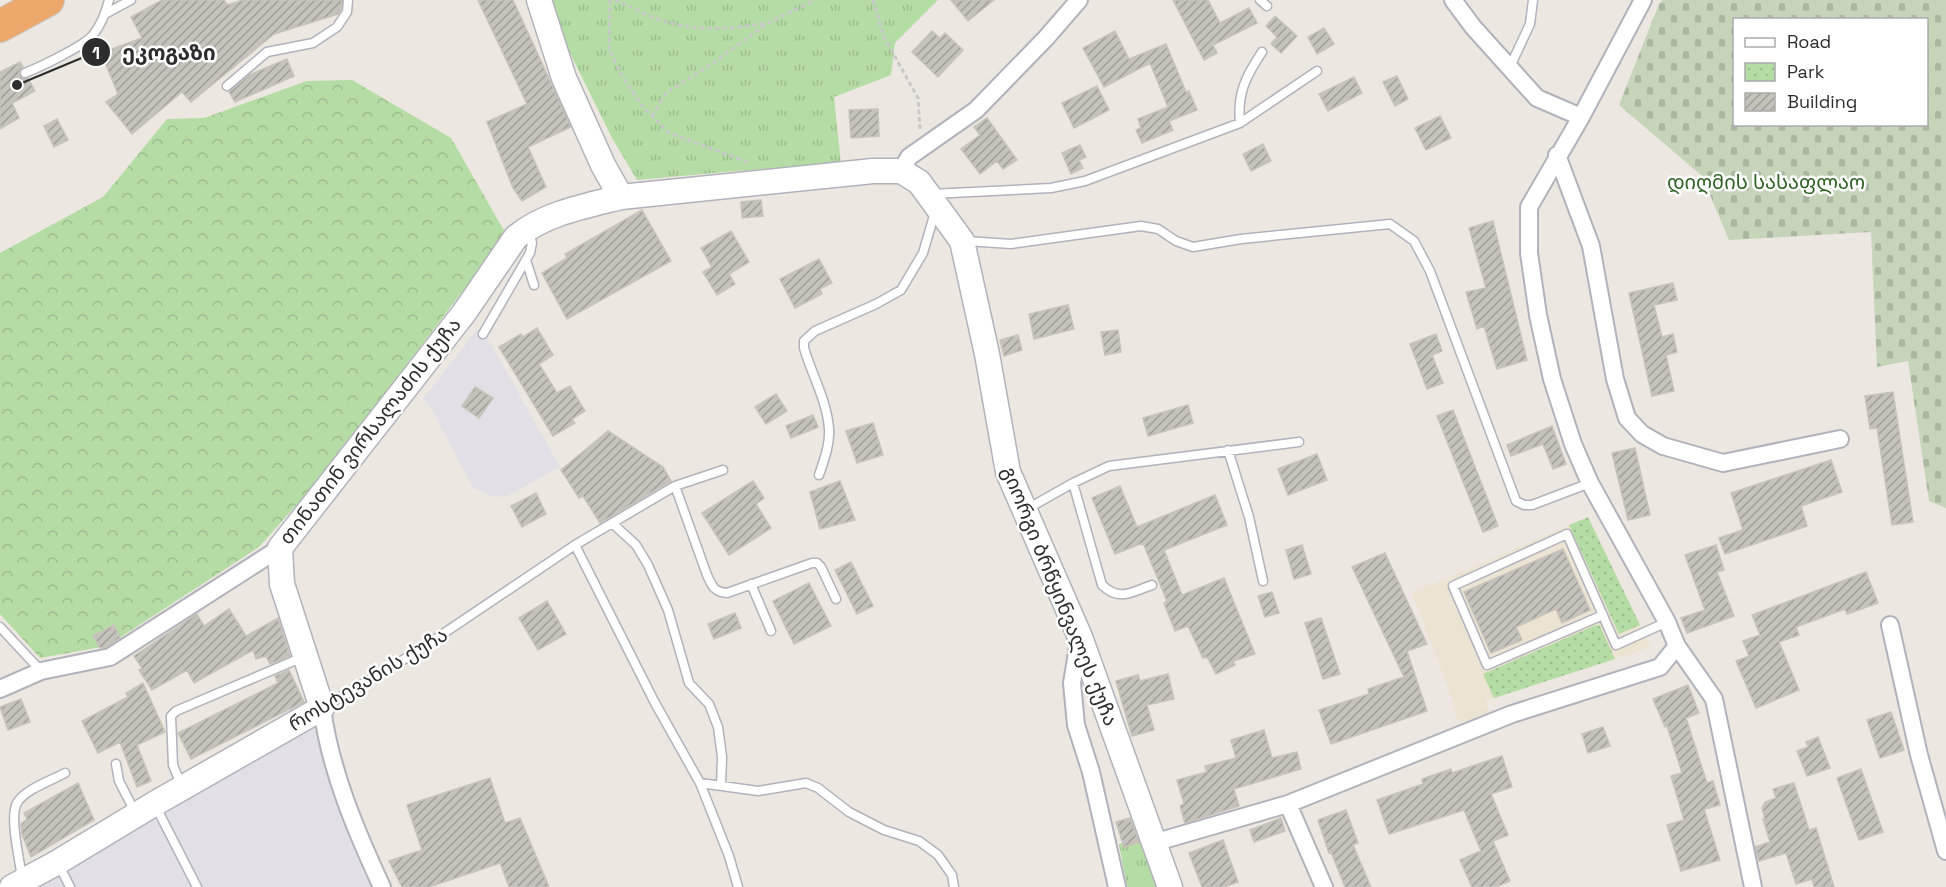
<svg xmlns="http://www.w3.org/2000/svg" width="1946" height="887" font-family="'Space Grotesk','Noto Sans Georgian',sans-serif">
	<defs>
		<pattern id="grass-tufts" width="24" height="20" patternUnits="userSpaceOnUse" patternTransform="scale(1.5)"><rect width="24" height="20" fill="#b5dca4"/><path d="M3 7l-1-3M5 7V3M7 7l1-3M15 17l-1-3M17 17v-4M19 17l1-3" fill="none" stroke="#9cbd8e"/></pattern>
		<pattern id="forest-crowns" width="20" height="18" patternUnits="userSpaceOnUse" patternTransform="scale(1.5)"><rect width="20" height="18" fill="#b5dca4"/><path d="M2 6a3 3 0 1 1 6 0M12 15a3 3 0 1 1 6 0" fill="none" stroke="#9cbd8e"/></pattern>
		<pattern id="cemetery-stones" width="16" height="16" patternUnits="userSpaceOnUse" patternTransform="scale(1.5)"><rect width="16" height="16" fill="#c6d4ba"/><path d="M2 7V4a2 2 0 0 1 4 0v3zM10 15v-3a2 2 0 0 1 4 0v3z" fill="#aab6a0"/></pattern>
		<pattern id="park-dots" width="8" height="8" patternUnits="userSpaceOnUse" patternTransform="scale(1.5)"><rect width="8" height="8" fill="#b5dca4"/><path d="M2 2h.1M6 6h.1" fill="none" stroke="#9cbd8e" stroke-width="1.8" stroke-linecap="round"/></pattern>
		<pattern id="building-hatch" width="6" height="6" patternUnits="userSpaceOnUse" patternTransform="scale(1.5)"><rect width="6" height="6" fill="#c5c2bc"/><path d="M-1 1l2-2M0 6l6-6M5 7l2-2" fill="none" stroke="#a09e99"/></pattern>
	</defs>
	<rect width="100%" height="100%" fill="#ece8e1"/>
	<!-- industrial -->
	<path fill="#e2e0e6" d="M 478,328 L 491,344 L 560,467 L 505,497 L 491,496 L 473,488 L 432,410 L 423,399 Z
		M 314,724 L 346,827 L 374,887 L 20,887 Z"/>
	<!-- education -->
	<path fill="#ece4d2" d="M 1588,517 L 1651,647 L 1485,701 L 1489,713 L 1464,723 L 1457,719 L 1453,706 L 1455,705 L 1412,593 Z"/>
	<!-- grass -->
	<path fill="url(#grass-tufts)" d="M 553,0 L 938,0 L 895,43 L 891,75 L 834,97 L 841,164 L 736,171 L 637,180 L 612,138 L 566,45 Z
		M 1139,838 L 1157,887 L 1127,887 L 1119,844 Z"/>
	<!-- forest -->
	<path fill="url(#forest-crowns)" d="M 352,80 L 451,138 L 506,234 L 323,475 L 259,547 L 107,646 L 40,658 L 0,614 L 0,253 L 103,197 L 167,119 L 204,118 L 307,81 Z"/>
	<!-- cemetery -->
	<path fill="url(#cemetery-stones)" fill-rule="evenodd" d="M 1663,0 L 1946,0 L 1946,508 L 1929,501 L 1908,361 L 1877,367 L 1871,232 L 1729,240 L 1702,176 L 1619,105 L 1659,4 ZM 1734,20 L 1926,20 L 1926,124 L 1734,124 Z"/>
	<!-- park -->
	<path fill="url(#park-dots)" d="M 1588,517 L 1640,625 L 1619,634 L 1569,525 Z
		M 1596,625 L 1600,626 L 1615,659 L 1494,698 L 1483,674 Z"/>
	<!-- building -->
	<path fill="url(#building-hatch)" stroke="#c8c3ba" stroke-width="1.5" d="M 162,0 L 224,0 L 227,5 L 243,0 L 342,0 L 341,10 L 338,14 L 274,34 L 191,102 L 182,92 L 132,134 L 106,102 L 118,94 L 101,53 L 142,38 L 131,17 Z
		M 478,0 L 513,0 L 571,127 L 528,147 L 546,187 L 522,201 L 513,188 L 487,122 L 527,104 Z
		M 951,0 L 994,0 L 968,21 Z
		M 1173,0 L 1208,0 L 1220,23 L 1249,8 L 1257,23 L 1213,45 L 1217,53 L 1204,60 Z
		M 1275,16 L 1297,36 L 1281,53 L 1271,44 L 1277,37 L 1266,26 Z
		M 1324,28 L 1334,44 L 1317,54 L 1308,37 Z
		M 932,31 L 940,38 L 945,33 L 963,50 L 938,77 L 912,52 Z
		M 1115,31 L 1129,59 L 1166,44 L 1186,92 L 1189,91 L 1197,110 L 1169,121 L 1173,130 L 1142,143 L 1136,130 L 1141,128 L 1138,119 L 1168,107 L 1150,63 L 1104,87 L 1083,48 Z
		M 287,59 L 294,76 L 235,102 L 229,92 L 249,75 Z
		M 20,62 L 23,67 L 19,72 L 19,76 L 24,79 L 28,78 L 35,91 L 12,103 L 19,118 L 0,129 L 0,72 Z
		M 1397,76 L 1408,99 L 1395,106 L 1383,82 Z
		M 1354,77 L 1362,93 L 1328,111 L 1319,94 Z
		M 1097,86 L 1109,110 L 1074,128 L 1062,103 Z
		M 878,109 L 879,136 L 851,138 L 849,110 Z
		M 1440,116 L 1451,138 L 1426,150 L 1415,128 Z
		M 987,118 L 1017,160 L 1003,169 L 997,161 L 980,174 L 961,149 L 980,135 L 974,127 Z
		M 57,119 L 68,140 L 54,147 L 44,126 Z
		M 1263,144 L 1271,161 L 1251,171 L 1243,154 Z
		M 1080,145 L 1086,157 L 1079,160 L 1083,168 L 1071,174 L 1062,153 Z
		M 761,200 L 763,216 L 742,218 L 741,202 Z
		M 642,210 L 671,261 L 567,319 L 542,273 L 567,258 L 565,254 Z
		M 1493,221 L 1527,360 L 1497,369 L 1484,326 L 1477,329 L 1466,292 L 1486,288 L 1469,228 Z
		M 731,231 L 749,262 L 729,274 L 735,284 L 717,295 L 703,272 L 712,267 L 701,248 Z
		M 819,259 L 832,283 L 820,289 L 822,294 L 795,308 L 780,279 Z
		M 1673,283 L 1677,300 L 1654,305 L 1662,337 L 1673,334 L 1677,352 L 1666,355 L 1674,391 L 1652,396 L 1629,293 Z
		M 1068,305 L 1074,329 L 1034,339 L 1029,314 Z
		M 537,328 L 553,355 L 539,364 L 557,393 L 570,386 L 585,411 L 572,419 L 575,423 L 553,436 L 499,347 L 521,334 L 523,337 Z
		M 1118,330 L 1121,352 L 1105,355 L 1101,332 Z
		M 1436,334 L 1442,351 L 1432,355 L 1443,383 L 1427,389 L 1410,344 Z
		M 1018,335 L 1022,350 L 1004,356 L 1000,340 Z
		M 475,387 L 493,398 L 479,418 L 462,406 Z
		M 1893,392 L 1913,522 L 1892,525 L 1877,428 L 1870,429 L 1865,396 Z
		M 776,394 L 787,411 L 766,424 L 755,407 Z
		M 1188,405 L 1193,423 L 1148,436 L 1143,418 Z
		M 1453,410 L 1498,526 L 1483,532 L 1437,416 Z
		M 813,415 L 818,427 L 791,438 L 786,426 Z
		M 873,423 L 883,455 L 857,463 L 846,431 Z
		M 1552,426 L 1566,464 L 1553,469 L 1543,444 L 1511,456 L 1507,445 Z
		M 608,431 L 663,467 L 671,481 L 600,523 L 583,496 L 579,498 L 561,470 Z
		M 1635,448 L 1650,515 L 1628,520 L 1612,453 Z
		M 1317,454 L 1327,480 L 1288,495 L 1278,469 Z
		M 1831,460 L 1842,492 L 1801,506 L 1807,526 L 1725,554 L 1719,538 L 1743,530 L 1731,493 Z
		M 753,481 L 764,498 L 756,504 L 771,528 L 729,555 L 702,513 Z
		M 840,481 L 855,520 L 820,529 L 810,492 Z
		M 1120,486 L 1137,527 L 1215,495 L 1227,525 L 1164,550 L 1182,595 L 1224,578 L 1255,654 L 1233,661 L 1235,665 L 1216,674 L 1207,657 L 1203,658 L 1188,626 L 1175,631 L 1164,603 L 1167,601 L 1143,543 L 1115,554 L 1092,498 Z
		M 536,493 L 546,514 L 522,527 L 511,506 Z
		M 1302,545 L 1311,574 L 1294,579 L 1286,550 Z
		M 1716,545 L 1724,570 L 1717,572 L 1734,616 L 1687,633 L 1681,618 L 1705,610 L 1685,555 Z
		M 1563,549 L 1590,610 L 1562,623 L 1556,609 L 1516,627 L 1522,640 L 1491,653 L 1464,592 Z
		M 1385,553 L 1427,644 L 1407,651 L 1427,711 L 1331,744 L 1319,710 L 1369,694 L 1368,689 L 1404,677 L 1352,567 Z
		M 851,562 L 873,606 L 857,614 L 835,570 Z
		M 1866,572 L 1878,603 L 1847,614 L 1845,609 L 1796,627 L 1799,635 L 1779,642 L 1799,690 L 1756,708 L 1736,661 L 1749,656 L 1743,641 L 1760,635 L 1752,615 Z
		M 809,583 L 831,626 L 794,644 L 773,601 Z
		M 1272,592 L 1279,613 L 1265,617 L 1258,596 Z
		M 547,601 L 566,634 L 538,650 L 519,618 Z
		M 229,609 L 246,636 L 278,618 L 290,656 L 270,664 L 266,656 L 256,659 L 253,650 L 194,683 L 187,670 L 152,690 L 139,670 L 142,668 L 134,656 L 197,614 L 204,626 Z
		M 735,613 L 741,628 L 714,639 L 708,624 Z
		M 1321,618 L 1340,674 L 1323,679 L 1305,623 Z
		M 114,625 L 120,638 L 106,647 L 100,648 L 93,636 Z
		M 289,670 L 304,702 L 191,759 L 178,733 L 278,683 L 275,676 Z
		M 1168,674 L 1174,699 L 1147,705 L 1154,730 L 1132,736 L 1116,681 L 1138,675 L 1140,681 Z
		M 143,683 L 165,732 L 137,745 L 151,781 L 137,787 L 120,742 L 98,753 L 82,721 L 128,697 L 126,693 Z
		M 1688,685 L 1699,713 L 1686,718 L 1707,783 L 1713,781 L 1720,805 L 1704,809 L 1720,860 L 1681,871 L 1667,825 L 1684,820 L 1671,776 L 1682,773 L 1667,726 L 1665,727 L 1653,699 Z
		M 21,699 L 30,722 L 8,730 L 0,707 Z
		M 1891,712 L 1904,750 L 1880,758 L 1867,720 Z
		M 1603,727 L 1610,746 L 1588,753 L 1582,734 Z
		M 1264,730 L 1272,758 L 1297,752 L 1301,769 L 1234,789 L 1239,806 L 1185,823 L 1180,806 L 1184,804 L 1177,780 L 1207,772 L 1205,766 L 1236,758 L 1231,740 Z
		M 1818,737 L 1830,768 L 1807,776 L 1797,751 L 1808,747 L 1806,742 Z
		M 1502,756 L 1512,787 L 1491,794 L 1508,835 L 1493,841 L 1510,881 L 1496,887 L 1472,887 L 1460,860 L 1481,851 L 1464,810 L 1389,834 L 1377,800 L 1423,784 L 1422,779 L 1451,769 L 1452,773 Z
		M 1861,769 L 1883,832 L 1859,840 L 1837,778 Z
		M 490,778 L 505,823 L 520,818 L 549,887 L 509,887 L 500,863 L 429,887 L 402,887 L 389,861 L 422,850 L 407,805 Z
		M 78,783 L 94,820 L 31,857 L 22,834 L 21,824 L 27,819 L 24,813 Z
		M 1794,783 L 1809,830 L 1816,828 L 1834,887 L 1814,887 L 1812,879 L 1796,884 L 1786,853 L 1759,861 L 1755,847 L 1770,842 L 1763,819 L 1765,819 L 1762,808 L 1765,802 L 1776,798 L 1773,789 Z
		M 1346,810 L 1358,843 L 1353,845 L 1371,887 L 1345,887 L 1331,852 L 1329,853 L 1318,820 Z
		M 1130,818 L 1139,842 L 1124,847 L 1116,822 Z
		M 1281,818 L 1285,831 L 1254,842 L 1250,830 Z
		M 1223,840 L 1238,882 L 1224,887 L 1202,887 L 1189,853 Z"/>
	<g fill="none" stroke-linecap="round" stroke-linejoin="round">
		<!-- lane casing -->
		<g stroke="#b1b2bb" stroke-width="11">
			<path id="lane" d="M 1260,0 L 1267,6
				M 105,14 L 131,0
				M 1509,69 L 1530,24 L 1533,0
				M 25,73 C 40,67 84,46 93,35 C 101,25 106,12 109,0
				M 227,86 L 267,52 L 313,43 L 337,27 L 347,12 L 348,0
				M 1240,123 C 1237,93 1246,76 1262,52
				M 931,194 L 1051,188 L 1085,181 L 1240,123 L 1317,71
				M 966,241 L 1011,244 L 1141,226 L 1158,229 L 1176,241 L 1193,247 L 1241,239 L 1390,224 L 1414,241 L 1430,271 L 1516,501 L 1524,505 L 1532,505 L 1590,483
				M 526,260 L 534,285
				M 483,334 L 530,253 L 532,243 L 529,231
				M 1228,450 L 1249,517 L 1263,581
				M 819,475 C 824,460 830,445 829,429 C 827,401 812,375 804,348 L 804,341 L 815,331 L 876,304 L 901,290 L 923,253 L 935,212
				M 1073,483 L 1102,585 C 1120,602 1131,592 1152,585
				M 675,486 L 707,575 C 712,586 714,592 727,593 L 812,563 L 817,563 L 821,567 L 836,599
				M 1027,509 L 1073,483 L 1109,466 L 1299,442
				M 612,523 L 636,545 L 648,565 L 668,610 L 689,683 L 709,704 L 718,727 L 722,757 L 721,786
				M 575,545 L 655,703 L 700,783 L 729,856 L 738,887
				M 751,584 L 771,631
				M 1603,615 L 1487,665 L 1453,586 L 1567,534 L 1616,645 L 1667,622
				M 0,627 L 41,671
				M 325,706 L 413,654 L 575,545 L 675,486 L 723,470
				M 116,764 L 119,781 L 135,812
				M 700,783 L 758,791 L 806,783 L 818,788 L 849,812 L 884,830 L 919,841 L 938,855 L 952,875 L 954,887
				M 182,787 L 173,765 L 171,716 L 176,711 L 303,657
				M 156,807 L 197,887
				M 58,863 L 70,887
				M 22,878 C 20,861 9,817 17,803 C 24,790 52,780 65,773"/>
		</g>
		<!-- street casing -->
		<g stroke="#b1b2bb" stroke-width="20">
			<path id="street" d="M 1453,0 L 1473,27 L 1537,98 L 1581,117
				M 1643,0 L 1581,117 L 1529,207 L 1529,253 L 1538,315 L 1552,379 L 1573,444 L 1590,483 L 1667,622 L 1677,646 L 1714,699 L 1753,887
				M 1557,155 L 1591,246 L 1615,379 L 1627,418 L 1642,434 L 1663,446 L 1723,463 L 1840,439
				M 901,171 L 909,157 L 976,110 L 1046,38 L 1079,0
				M 1890,625 L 1919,755 L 1946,851
				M 1079,641 L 1072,683 L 1076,725 L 1091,772 L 1117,887
				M 0,689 L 41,671 L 110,657 L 280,548
				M 322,708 C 330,770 356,831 382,887
				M 1288,804 L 1324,887
				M 1153,843 L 1288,804 L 1512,714 L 1660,667 L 1677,646"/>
		</g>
		<!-- secondary casing -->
		<g stroke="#b1b2bb" stroke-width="27">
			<path id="secondary" d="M 539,0 L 564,78 L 603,165 L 621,197 L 873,171 L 901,171 L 919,182 L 962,241 L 987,354 L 1008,472 L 1080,637 L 1170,887
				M 12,887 L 58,862 L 154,804 L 322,708 L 282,584 L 280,548 L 464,313 L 516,237 C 546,213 585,206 621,197"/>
		</g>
		<!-- highway casing -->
		<g stroke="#c8c8c8" stroke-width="34">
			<path id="highway" d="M 0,26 L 48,0"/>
		</g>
		<!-- path -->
		<path stroke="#c8c8c8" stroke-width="3" stroke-dasharray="4.5 3" stroke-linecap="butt" d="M 610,0 L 609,49 L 623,78 L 644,108 L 669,133 L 750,163
			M 615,0 C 632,7 649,17 667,22 C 700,32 733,29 766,23
			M 873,0 L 884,37 L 918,98 L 920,129
			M 652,116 L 666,93 L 713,63 L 768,23 L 815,0"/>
		<!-- lane -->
		<use href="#lane" stroke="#fff" stroke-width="8"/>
		<!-- street -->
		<use href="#street" stroke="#fff" stroke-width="16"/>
		<!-- secondary -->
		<use href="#secondary" stroke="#fff" stroke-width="24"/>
		<!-- highway -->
		<use href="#highway" stroke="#eda86b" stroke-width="32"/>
	</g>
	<g text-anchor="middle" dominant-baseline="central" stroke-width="5" stroke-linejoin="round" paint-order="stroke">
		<!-- park labels -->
		<g font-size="20" fill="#2e6323" stroke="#fff">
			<text x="1766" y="182">დიღმის სასაფლაო</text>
		</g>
		<!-- street labels -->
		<g font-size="20" fill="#2d2d2d" stroke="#fff">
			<text transform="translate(370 431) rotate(-52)">თინათინ ვირსალაძის ქუჩა</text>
			<text transform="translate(1060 596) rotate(68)">გიორგი ბრწყინვალეს ქუჩა</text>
			<text transform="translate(368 679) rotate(-31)">როსტევანის ქუჩა</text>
		</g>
	</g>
	<!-- callouts -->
	<path fill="none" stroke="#2d2d2d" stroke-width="2" d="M17 85L96 52"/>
	<g fill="#2d2d2d" stroke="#fff" stroke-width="2">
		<circle cx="17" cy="85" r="6"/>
		<circle cx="96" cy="52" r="15"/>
	</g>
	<g font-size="18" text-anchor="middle" font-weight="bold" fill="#fff">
		<text x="96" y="59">1</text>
	</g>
	<g font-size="21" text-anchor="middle" font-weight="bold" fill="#2d2d2d" stroke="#fff" stroke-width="5" stroke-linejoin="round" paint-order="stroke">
		<text x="169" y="60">ეკოგაზი</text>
	</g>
	<!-- legend -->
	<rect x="1733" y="18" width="195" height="108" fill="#ffffff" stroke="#ababab" stroke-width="1.5"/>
	<rect x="1745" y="38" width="30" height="9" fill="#ffffff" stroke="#ababab" stroke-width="1.5"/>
	<text x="1787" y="48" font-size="18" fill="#2d2d2d">Road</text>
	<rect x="1745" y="63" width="30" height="18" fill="url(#park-dots)" stroke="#ababab" stroke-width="1.5"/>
	<text x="1787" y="78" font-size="18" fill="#2d2d2d">Park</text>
	<rect x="1745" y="93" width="30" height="18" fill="url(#building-hatch)" stroke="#ababab" stroke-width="1.5"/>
	<text x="1787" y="108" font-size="18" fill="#2d2d2d">Building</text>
</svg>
